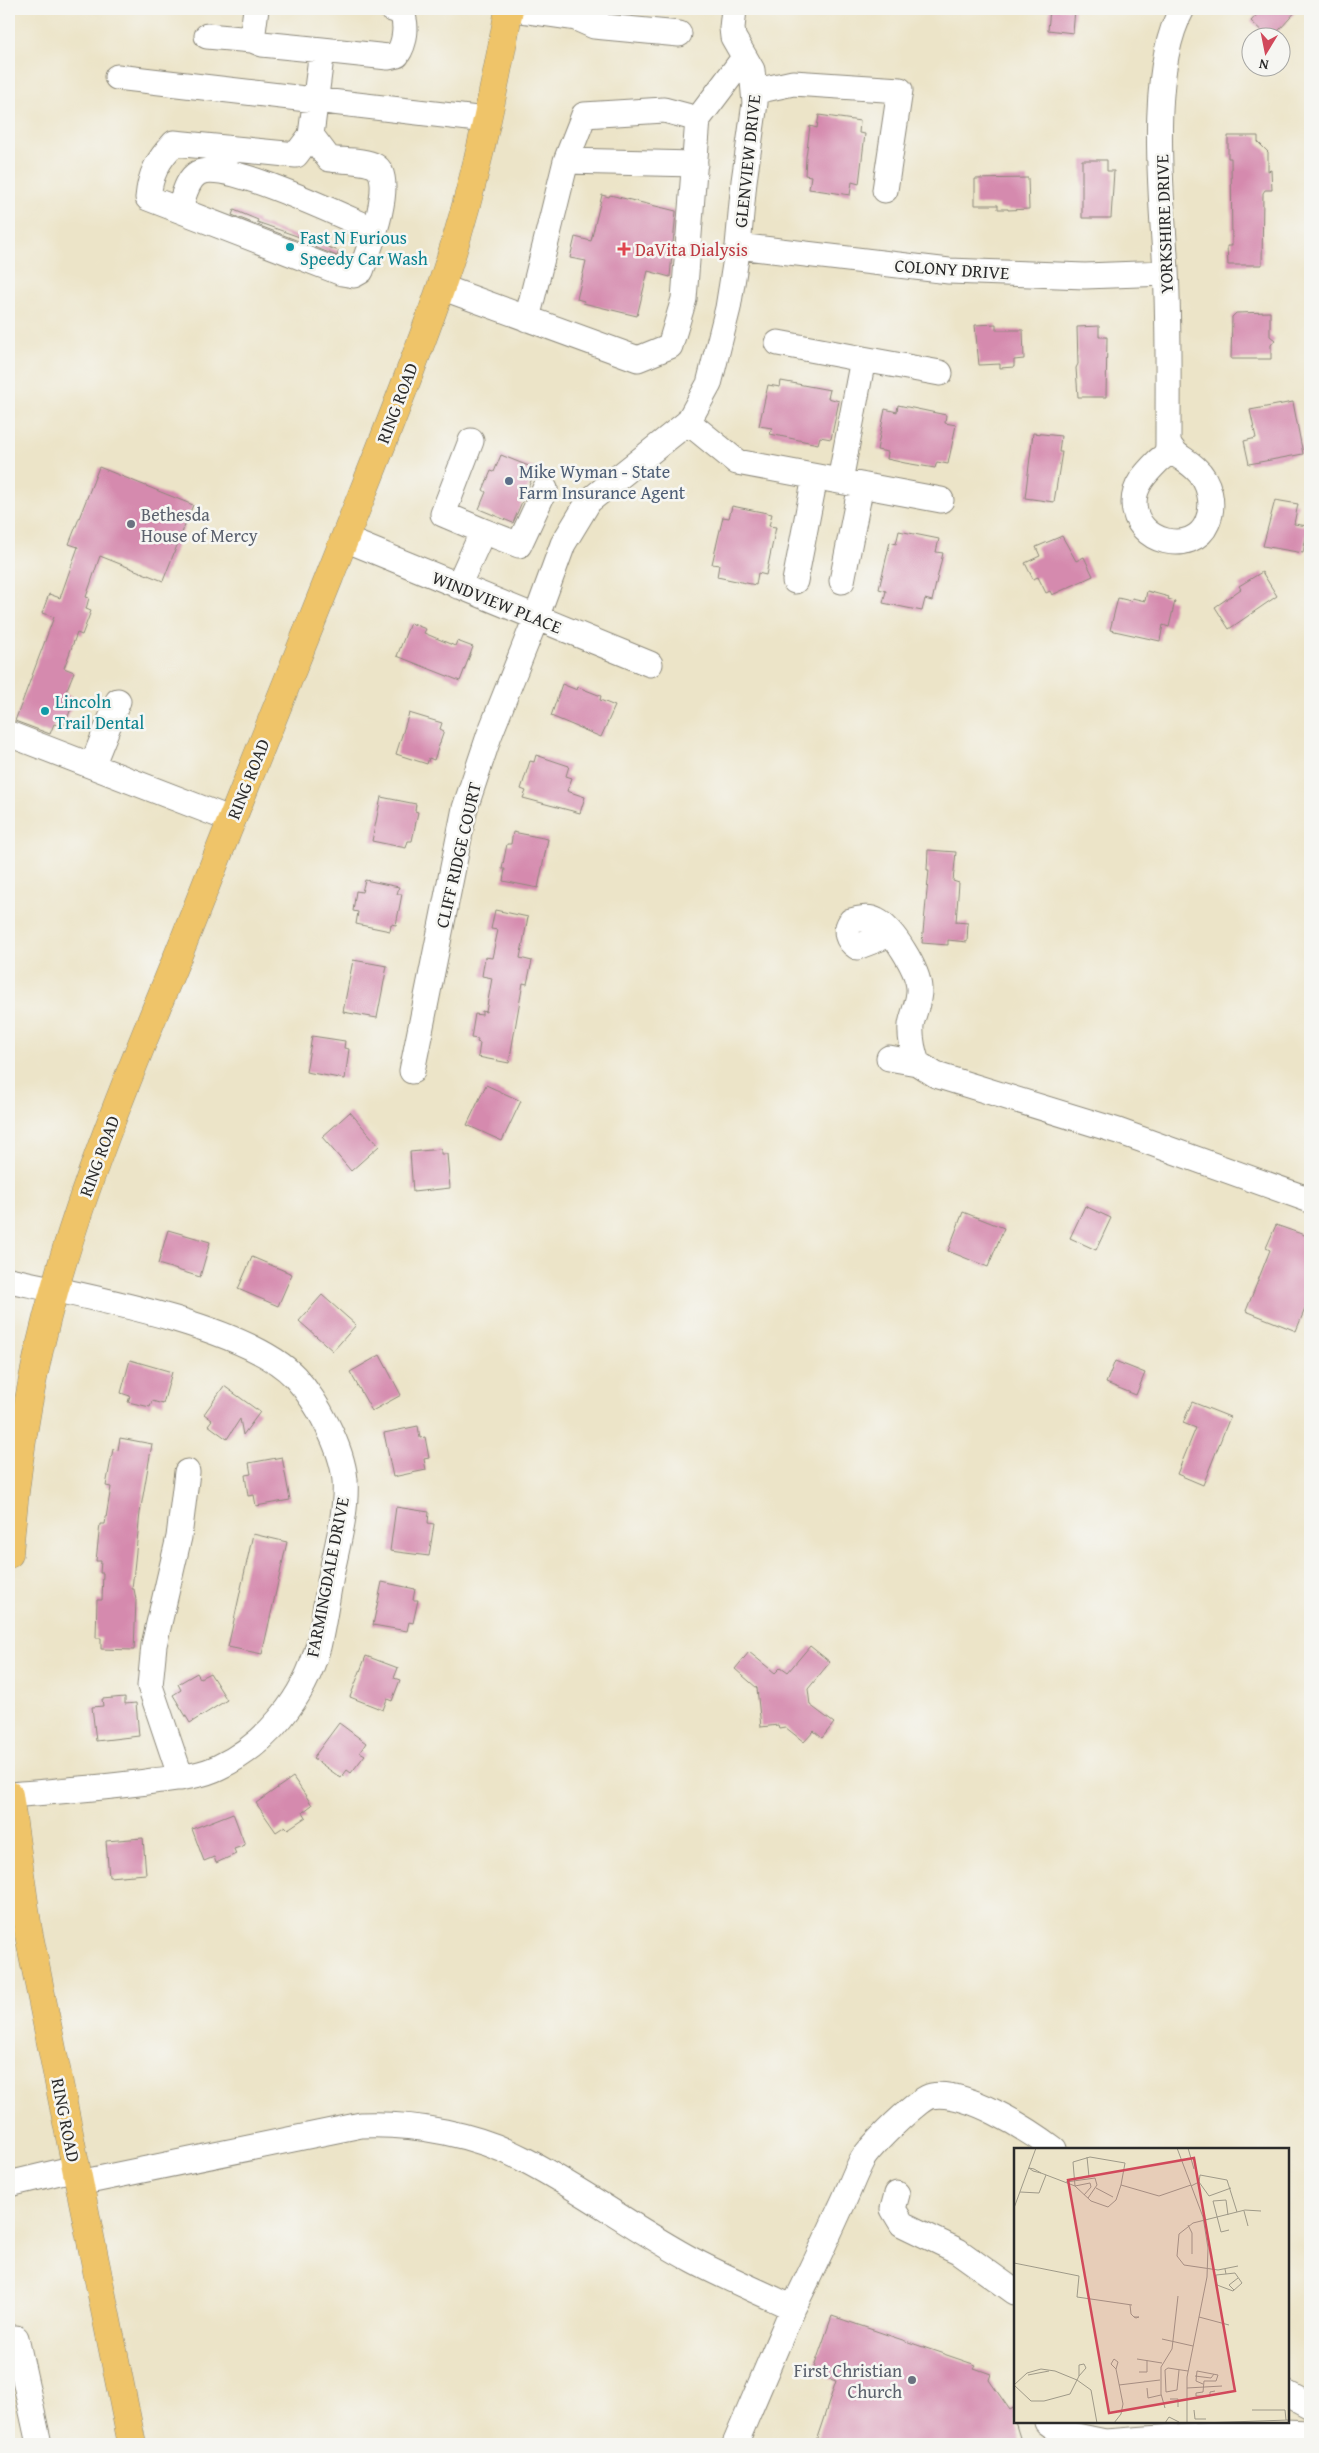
<svg xmlns="http://www.w3.org/2000/svg" width="1319" height="2453" font-family="'Gentium Book Plus',serif">
	<rect width="100%" height="100%" fill="#f6f6f2"/>
	<filter id="ink" filterUnits="userSpaceOnUse"><feTurbulence type="fractalNoise" baseFrequency=".02" numOctaves="2"/><feDisplacementMap in="SourceGraphic" scale="10" xChannelSelector="R" yChannelSelector="G"/><feConvolveMatrix kernelMatrix="1 2 1 2 8 2 1 2 1" color-interpolation-filters="sRGB"/></filter>
	<filter id="wash" filterUnits="userSpaceOnUse"><feTurbulence type="fractalNoise" baseFrequency=".0096" numOctaves="4" result="noise"/><feDisplacementMap in="SourceGraphic" scale="20" xChannelSelector="R" yChannelSelector="G"/><feGaussianBlur stdDeviation="1.12" result="paint"/><feColorMatrix in="noise" values="0 0 0 0 0 0 0 0 0 0 0 0 0 0 0 0 0 1.4 0 .05"/><feComposite in="paint" operator="in"/></filter>
	<g filter="url(#wash)">
		<rect width="100%" height="100%" fill="#ece4c8"/>
		<g id="blocks">
			<!-- building -->
			<path fill="#d58aae" d="M 1050,9 L 1075,9 L 1073,33 L 1048,30 Z
				M 1262,9 L 1298,9 L 1272,38 L 1269,38 L 1251,21 Z
				M 819,115 L 860,121 L 859,133 L 865,134 L 859,184 L 852,182 L 850,195 L 809,189 L 811,176 L 805,175 L 806,157 L 810,126 L 817,128 Z
				M 1228,136 L 1258,136 L 1258,142 L 1268,152 L 1268,171 L 1271,170 L 1272,190 L 1265,190 L 1263,193 L 1262,265 L 1228,265 L 1227,246 L 1232,246 L 1231,158 L 1228,158 Z
				M 1082,160 L 1107,160 L 1107,171 L 1114,171 L 1111,218 L 1082,218 Z
				M 1028,178 L 1029,209 L 1008,210 L 1008,209 L 998,209 L 998,205 L 975,205 L 975,179 Z
				M 602,195 L 609,197 L 610,195 L 676,211 L 670,277 L 648,271 L 637,316 L 583,303 L 584,301 L 577,299 L 586,261 L 570,258 L 575,237 L 591,241 Z
				M 234,210 L 258,220 L 257,222 L 339,251 L 337,256 L 232,215 Z
				M 1270,312 L 1270,336 L 1275,340 L 1271,345 L 1271,359 L 1231,359 L 1232,317 L 1236,313 Z
				M 996,324 L 996,330 L 1023,330 L 1024,359 L 1014,360 L 1014,367 L 1000,368 L 1000,364 L 979,365 L 975,325 Z
				M 1099,326 L 1099,337 L 1107,337 L 1106,397 L 1078,397 L 1076,368 L 1078,364 L 1077,327 Z
				M 781,381 L 830,390 L 828,398 L 839,401 L 831,439 L 820,437 L 818,444 L 770,434 L 772,428 L 759,426 L 768,385 L 780,387 Z
				M 1293,402 L 1303,454 L 1249,464 L 1244,441 L 1256,438 L 1250,410 Z
				M 898,405 L 946,415 L 945,423 L 956,425 L 948,464 L 937,462 L 935,468 L 905,463 L 887,459 L 888,452 L 877,450 L 885,409 L 897,412 Z
				M 1033,433 L 1061,436 L 1059,452 L 1062,452 L 1054,502 L 1025,498 Z
				M 501,455 L 536,469 L 513,523 L 479,509 L 486,492 L 483,490 L 491,471 L 494,472 Z
				M 99,467 L 193,505 L 163,581 L 100,556 L 86,597 L 89,598 L 86,609 L 91,611 L 82,635 L 77,633 L 64,668 L 74,672 L 65,694 L 75,698 L 64,727 L 54,724 L 50,734 L 15,721 L 54,617 L 42,613 L 49,594 L 60,598 L 78,547 L 69,544 Z
				M 1275,500 L 1298,504 L 1294,524 L 1308,526 L 1303,553 L 1263,546 Z
				M 732,506 L 772,514 L 769,526 L 776,527 L 766,575 L 758,573 L 756,585 L 717,577 L 719,565 L 712,564 L 723,517 L 729,518 Z
				M 899,531 L 939,539 L 936,552 L 943,553 L 932,601 L 925,599 L 922,611 L 883,603 L 886,591 L 879,589 L 890,542 L 896,544 Z
				M 1062,536 L 1076,561 L 1084,557 L 1093,576 L 1052,595 L 1050,591 L 1046,593 L 1038,577 L 1033,579 L 1025,563 L 1040,556 L 1036,547 Z
				M 1262,572 L 1277,596 L 1229,629 L 1215,607 L 1241,589 L 1239,586 Z
				M 1147,591 L 1169,597 L 1168,599 L 1175,601 L 1169,627 L 1163,625 L 1160,641 L 1110,630 L 1118,598 L 1131,601 L 1132,598 L 1145,601 Z
				M 410,623 L 426,629 L 424,633 L 455,646 L 457,641 L 473,647 L 460,681 L 397,656 Z
				M 562,684 L 577,690 L 578,687 L 601,696 L 600,700 L 615,706 L 601,737 L 551,716 Z
				M 409,713 L 442,723 L 440,729 L 444,731 L 434,760 L 429,758 L 427,764 L 396,754 Z
				M 536,755 L 569,766 L 566,776 L 572,778 L 567,791 L 585,797 L 580,813 L 523,798 L 526,791 L 521,789 L 530,761 L 534,762 Z
				M 381,797 L 416,804 L 415,811 L 418,812 L 412,841 L 408,841 L 406,848 L 372,841 Z
				M 513,832 L 548,839 L 538,888 L 503,881 L 505,869 L 502,869 L 507,844 L 511,844 Z
				M 928,850 L 956,852 L 953,881 L 959,883 L 956,922 L 968,923 L 967,942 L 948,940 L 948,945 L 922,943 L 929,870 L 927,870 Z
				M 365,880 L 399,887 L 397,894 L 402,894 L 396,925 L 391,924 L 390,931 L 356,924 L 358,912 L 353,911 L 356,891 L 362,892 Z
				M 495,910 L 528,917 L 520,958 L 532,961 L 527,984 L 523,983 L 509,1063 L 478,1057 L 480,1043 L 477,1042 L 478,1039 L 471,1038 L 475,1014 L 482,1015 L 482,1011 L 486,1012 L 492,978 L 482,976 L 485,957 L 492,958 L 498,930 L 491,929 Z
				M 353,960 L 387,966 L 377,1018 L 343,1012 Z
				M 312,1036 L 345,1041 L 344,1048 L 349,1049 L 345,1079 L 306,1072 Z
				M 486,1085 L 521,1101 L 502,1141 L 467,1125 Z
				M 350,1112 L 379,1146 L 351,1171 L 322,1137 Z
				M 441,1149 L 441,1154 L 447,1154 L 450,1188 L 413,1192 L 410,1152 Z
				M 1085,1206 L 1111,1218 L 1096,1250 L 1070,1238 Z
				M 963,1212 L 1004,1228 L 988,1267 L 948,1251 Z
				M 1276,1225 L 1310,1237 L 1310,1306 L 1307,1304 L 1296,1331 L 1246,1311 L 1270,1250 L 1266,1248 Z
				M 168,1230 L 210,1242 L 200,1277 L 158,1264 Z
				M 252,1257 L 292,1274 L 278,1306 L 238,1289 Z
				M 322,1295 L 356,1325 L 333,1351 L 299,1321 Z
				M 380,1355 L 401,1395 L 372,1411 L 350,1372 Z
				M 130,1360 L 172,1372 L 163,1404 L 152,1401 L 150,1407 L 128,1402 L 130,1396 L 121,1393 Z
				M 1115,1361 L 1145,1373 L 1136,1395 L 1106,1383 Z
				M 224,1386 L 260,1412 L 243,1435 L 240,1419 L 227,1439 L 208,1425 L 212,1420 L 204,1414 Z
				M 1192,1402 L 1230,1417 L 1203,1485 L 1177,1474 L 1196,1428 L 1183,1423 Z
				M 418,1426 L 420,1438 L 425,1437 L 429,1458 L 424,1459 L 426,1470 L 393,1477 L 384,1433 Z
				M 120,1438 L 152,1444 L 140,1513 L 132,1589 L 134,1589 L 136,1600 L 134,1650 L 101,1649 L 101,1638 L 96,1638 L 97,1600 L 102,1600 L 103,1573 L 100,1573 L 101,1561 L 96,1561 L 100,1524 L 105,1524 L 111,1487 L 106,1486 L 113,1449 L 118,1450 Z
				M 282,1457 L 290,1500 L 256,1506 L 254,1495 L 248,1496 L 245,1475 L 251,1474 L 249,1463 Z
				M 396,1507 L 429,1512 L 428,1523 L 434,1524 L 429,1556 L 390,1551 Z
				M 253,1534 L 287,1542 L 262,1654 L 228,1647 Z
				M 382,1582 L 415,1589 L 413,1600 L 418,1600 L 413,1623 L 409,1622 L 407,1631 L 373,1625 Z
				M 810,1646 L 830,1662 L 808,1689 L 810,1705 L 834,1723 L 822,1738 L 814,1731 L 804,1742 L 785,1727 L 779,1728 L 778,1725 L 761,1727 L 757,1688 L 735,1669 L 749,1652 L 775,1673 L 781,1667 L 788,1672 Z
				M 366,1656 L 398,1668 L 394,1678 L 400,1680 L 392,1701 L 387,1699 L 383,1710 L 350,1697 Z
				M 197,1673 L 200,1678 L 210,1673 L 227,1700 L 190,1723 L 173,1695 L 181,1690 L 178,1684 Z
				M 125,1697 L 125,1704 L 136,1703 L 139,1736 L 96,1741 L 92,1707 L 103,1706 L 102,1699 Z
				M 339,1723 L 366,1743 L 360,1752 L 365,1755 L 351,1773 L 347,1770 L 341,1778 L 313,1758 Z
				M 293,1777 L 312,1805 L 303,1812 L 306,1817 L 288,1829 L 285,1826 L 276,1832 L 256,1803 Z
				M 233,1813 L 245,1845 L 234,1849 L 236,1854 L 216,1863 L 214,1857 L 204,1861 L 192,1829 Z
				M 143,1838 L 146,1874 L 109,1877 L 106,1841 Z
				M 832,2316 L 976,2365 L 974,2368 L 991,2374 L 989,2380 L 1010,2410 L 1015,2407 L 1015,2422 L 1022,2444 L 815,2444 L 836,2381 L 812,2373 Z"/>
		</g>
	</g>
	<g filter="url(#ink)">
		<use href="#blocks" fill-opacity="0" stroke="#8c887a" stroke-width="1"/>
		<g fill="none" stroke-linecap="round" stroke-linejoin="round">
			<!-- minor casing -->
			<g stroke="#8c887a" stroke-width="27">
				<path id="minor" d="M 513,9 L 576,18 L 594,26
					M 596,9 L 594,26 L 679,34
					M 207,36 L 252,40 L 256,9
					M 252,40 L 262,44 L 322,50
					M 117,77 L 486,120
					M 756,91 L 793,83 L 900,90 L 885,190
					M 698,119 L 744,58
					M 311,135 L 329,159 C 342,161 364,160 375,166 C 397,178 368,252 361,271 L 354,275 L 342,273 L 148,198 C 150,174 158,160 174,143 L 296,155 L 311,135 L 322,50 L 388,57 L 397,55 C 405,44 408,24 401,12 L 392,9
					M 566,161 L 695,164
					M 179,209 C 184,197 186,180 198,173 C 225,159 344,217 374,230
					M 738,246 L 949,271 L 1085,276 L 1166,273
					M 441,287 L 638,359 L 670,346 L 684,299 L 698,119 L 664,110 L 584,115 L 566,161 L 527,319
					M 778,343 L 863,359
					M 688,422 L 737,462 L 941,500
					M 1168,442 C 1175,457 1183,457 1195,468 C 1210,481 1215,505 1207,523 C 1193,556 1135,544 1134,503 C 1134,485 1146,473 1158,461 C 1160,459 1165,456 1166,453 C 1168,451 1168,445 1168,442 C 1168,385 1169,328 1166,271 C 1162,199 1147,72 1182,9
					M 840,481 L 863,359 L 940,373
					M 483,531 L 519,545 L 545,489
					M 345,539 L 650,664
					M 795,581 L 815,477
					M 842,581 L 861,485
					M 458,586 L 483,531 L 443,514 L 471,441
					M 9,734 L 232,820
					M 92,766 L 118,701
					M 891,934 L 857,947 C 847,940 844,932 851,921 C 860,919 868,916 877,921 C 893,929 918,970 919,988 C 920,1001 913,1013 911,1025 C 910,1038 913,1051 917,1063
					M 889,1058 L 917,1063 L 936,1075 L 1118,1131 L 1310,1200
					M 412,1071 L 465,808 L 489,736 L 536,618 L 563,544 L 589,501 L 688,422 L 709,384 L 728,308 L 738,246 L 744,181 L 755,103 L 752,70 L 733,37 L 732,28 L 734,9
					M 9,1280 C 80,1295 246,1325 295,1377 C 317,1401 342,1447 345,1480 C 347,1510 338,1542 332,1571 C 327,1596 324,1622 318,1647 C 304,1698 267,1744 219,1767 C 199,1777 176,1778 153,1781 C 105,1788 57,1791 9,1795
					M 181,1778 L 150,1686 L 154,1645 L 179,1537 L 187,1472
					M 79,2183 L 361,2125 C 415,2123 476,2134 525,2160 C 583,2190 636,2230 694,2261 C 726,2278 760,2292 793,2308 C 810,2275 825,2242 840,2209 C 848,2193 854,2175 862,2160 C 869,2148 918,2098 931,2096 C 966,2090 1026,2128 1054,2149
					M 9,2184 L 76,2168
					M 897,2194 L 893,2209 L 902,2224 L 958,2251 L 1015,2292
					M 16,2338 L 39,2444
					M 1288,2394 L 1310,2406
					M 1047,2422 L 1062,2433 L 1105,2442 L 1257,2431 L 1310,2433
					M 735,2444 L 793,2308"/>
			</g>
			<!-- major casing -->
			<g stroke="#8c887a" stroke-width="29">
				<path id="major" d="M 9,1554 C 16,1465 30,1375 55,1288 C 88,1170 137,1056 183,943 C 231,821 280,699 329,578 C 367,481 407,385 441,287 C 472,197 492,103 509,9
					M 9,1795 L 28,1930 L 132,2444"/>
			</g>
			<!-- minor -->
			<use href="#minor" stroke="#fff" stroke-width="25"/>
			<!-- major -->
			<use href="#major" stroke="#efc469" stroke-width="28"/>
		</g>
	</g>
	<!-- markers -->
	<g fill="#0f9aa8" stroke="#f6f6f2" stroke-width="2">
		<circle cx="290" cy="247" r="5"/>
		<circle cx="45" cy="711" r="5"/>
	</g>
	<path fill="#e0444e" stroke="#f6f6f2" stroke-width="2" d="M621.5 241.5h5v5h5v5h-5v5h-5v-5h-5v-5h5z"/>
	<circle fill="#5c6f8a" stroke="#f6f6f2" stroke-width="2" cx="509" cy="481" r="5"/>
	<g fill="#6b7280" stroke="#f6f6f2" stroke-width="2">
		<circle cx="131" cy="524" r="5"/>
		<circle cx="912" cy="2380" r="5"/>
	</g>
	<g text-anchor="middle" dominant-baseline="central" stroke-width="5" stroke-linejoin="round" paint-order="stroke">
		<!-- street labels -->
		<g font-size="18" fill="#2b2b2b" stroke="#f6f6f2">
			<text transform="translate(747 161) rotate(-84)">GLENVIEW DRIVE</text>
			<text transform="translate(1164 224) rotate(-92)">YORKSHIRE DRIVE</text>
			<text transform="translate(952 269) rotate(4)">COLONY DRIVE</text>
			<text transform="translate(397 403) rotate(-69)">RING ROAD</text>
			<text transform="translate(497 602) rotate(22)">WINDVIEW PLACE</text>
			<text transform="translate(248 779) rotate(-68)">RING ROAD</text>
			<text transform="translate(458 855) rotate(-77)">CLIFF RIDGE COURT</text>
			<text transform="translate(99 1156) rotate(-70)">RING ROAD</text>
			<text transform="translate(327 1577) rotate(-79)">FARMINGDALE DRIVE</text>
			<text transform="translate(66 2120) rotate(79)">RING ROAD</text>
		</g>
		<!-- culture labels -->
		<g font-size="18" fill="#0d838f" stroke="#f6f6f2" text-anchor="start">
			<text x="300" y="237">Fast N Furious<tspan x="300" dy="21">Speedy Car Wash</tspan></text>
			<text x="55" y="701">Lincoln<tspan x="55" dy="21">Trail Dental</tspan></text>
		</g>
		<!-- health labels -->
		<g font-size="18" fill="#be3a42" stroke="#f6f6f2" text-anchor="start">
			<text x="635" y="249">DaVita Dialysis</text>
		</g>
		<!-- service labels -->
		<g font-size="18" fill="#4e5e75" stroke="#f6f6f2" text-anchor="start">
			<text x="519" y="471">Mike Wyman - State<tspan x="519" dy="21">Farm Insurance Agent</tspan></text>
		</g>
		<!-- worship labels -->
		<g font-size="18" fill="#5b616d" stroke="#f6f6f2" text-anchor="start">
			<text x="141" y="514">Bethesda<tspan x="141" dy="21">House of Mercy</tspan></text>
			<text x="902" y="2370" text-anchor="end">First Christian<tspan x="902" dy="21">Church</tspan></text>
		</g>
	</g>
	<!-- overview -->
	<g transform="translate(1014 2148)">
		<rect width="275" height="275" fill="#ece4c8"/>
		<path fill="none" stroke="#9f9a89" stroke-width="1" d="M 163,0 L 189,69 L 194,100 L 193,129 L 173,229 L 173,275M 174,0 L 180,21M 73,9 L 75,29M 15,20 L 20,21 L 27,25 L 19,23 ZM 27,25 L 61,38 L 77,53 L 94,59 L 102,52 L 107,37 L 145,48 L 177,37M 52,34 L 81,30 L 83,37 L 74,50M 185,34 L 195,48 L 217,40M 61,38 L 59,14 L 76,9 L 111,15 L 107,37M 61,38 L 76,35 L 77,39 L 70,47M 177,38 L 185,34 L 186,27 L 213,32 L 223,64M 82,40 L 99,49M 6,44 L 25,45 L 32,27M 0,60 L 22,0M 230,63 L 234,78M 214,67 L 212,52 L 199,53 L 207,84 L 215,82M 174,77 L 178,85 L 178,106M 0,115 L 65,128 L 63,149 L 118,157M 224,118 L 204,122 L 170,117 L 163,108 L 165,86 L 179,75 L 231,62 L 247,63M 211,121 L 212,126 L 202,127 L 203,137 L 219,143 L 228,135 L 221,125 L 212,126M 220,142 L 215,137 L 224,130M 116,157 L 117,166 L 120,169 L 122,170 L 125,169 L 120,169M 185,169 L 215,177M 148,191 L 179,198M 123,211 L 148,215M 165,222 L 163,242 L 152,244 L 151,222 L 154,220 L 174,223M 125,224 L 133,224 L 133,212M 14,227 L 35,223M 181,228 L 197,230 L 200,226M 189,236 L 182,233 L 183,223 L 204,227 L 202,233 L 190,233 L 189,244 L 182,245 L 182,248 L 196,248 L 196,244 L 201,243M 0,237 L 13,225 L 27,221 L 41,223 L 63,232 L 77,242 L 83,275M 0,237 L 17,253 L 30,253 L 56,246 L 65,228 L 65,217 L 70,216 L 72,220 L 65,228M 105,237 L 146,232M 133,240 L 134,250 L 147,247M 173,240 L 208,238M 156,251 L 164,251 L 164,259M 151,260 L 147,246 L 147,219 L 158,201 L 164,148M 180,262 L 181,271 L 192,271M 238,262 L 271,262 L 272,272M 100,275 L 107,266 L 109,256 L 102,221 L 104,214 L 100,211 L 97,216 L 102,221M 151,275 L 155,269 L 165,274M 186,275 L 275,272"/>
		<path fill="#d1495b" fill-opacity="0.15" stroke="#d1495b" stroke-width="2.5" d="M 180,10 L 221,243 L 95,265 L 54,32 Z"/>
		<rect width="275" height="275" fill="none" stroke="#2b2b2b" stroke-width="2.5"/>
	</g>
	<!-- margin -->
	<rect width="1319" height="2453" fill="none" stroke="#f6f6f2" stroke-width="30"/>
	<!-- north arrow -->
	<g transform="translate(1266 52) rotate(190)"><circle r="24" fill="#f6f6f2" stroke="#a5a5a2"/>
	<path d="M0-4L9 19L0 12L-9 19Z" fill="#d1495b"/>
	<text y="-8" font-size="14" font-weight="bold" text-anchor="middle" fill="#2b2b2b">N</text>
	</g>
</svg>
